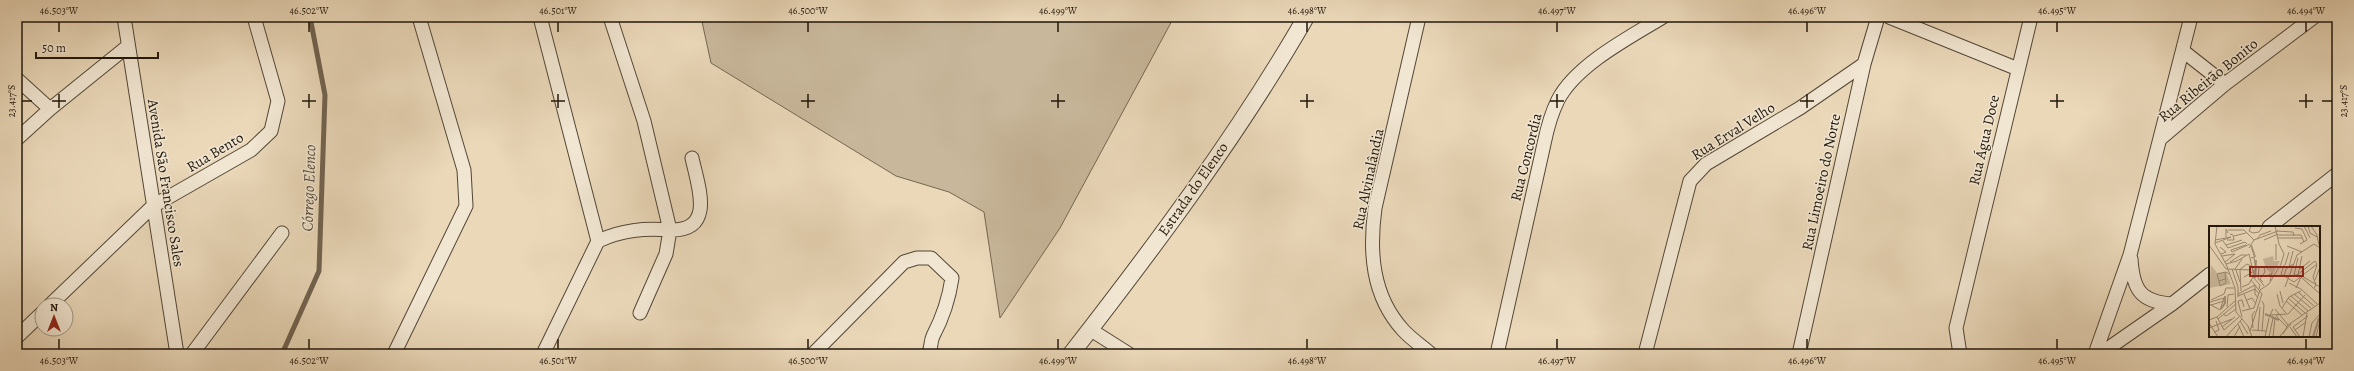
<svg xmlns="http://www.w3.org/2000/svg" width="2354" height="371" font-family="Alegreya,serif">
	<rect width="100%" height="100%" fill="#ead8b9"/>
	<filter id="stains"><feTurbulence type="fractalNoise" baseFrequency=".005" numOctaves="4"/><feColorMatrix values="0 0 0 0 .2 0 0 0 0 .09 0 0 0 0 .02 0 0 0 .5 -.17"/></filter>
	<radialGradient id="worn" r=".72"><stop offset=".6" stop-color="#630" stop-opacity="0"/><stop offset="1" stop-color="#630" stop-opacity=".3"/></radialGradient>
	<!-- green -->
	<path fill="#c8b79b" stroke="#746752" d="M 701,17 L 1174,17 L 1060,228 L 1000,318 L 984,212 L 949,192 L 896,176 L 711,63 Z"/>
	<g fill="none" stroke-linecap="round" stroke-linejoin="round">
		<!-- stream -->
		<path stroke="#716350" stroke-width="5" d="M 282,354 L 319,271 L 325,95 L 310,17"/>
		<!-- minor casing -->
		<g stroke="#534736" stroke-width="15">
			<path id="minor" d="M 124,17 L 177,354
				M 540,17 L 598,241
				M 1419,17 L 1375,208 C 1369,252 1372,296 1403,330 C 1411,339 1422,346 1431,354
				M 1889,17 L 2018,69
				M 2183,51 L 2225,84
				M 17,79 L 50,109
				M 17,139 L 50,109 L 128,46
				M 2160,139 L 2225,84 L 2314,17
				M 2269,227 L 2337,174
				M 2131,259 C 2133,289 2140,302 2172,304
				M 50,305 L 153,206 L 251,150 L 271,131 L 278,101 L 254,17
				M 640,313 L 666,254 L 670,230 C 716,231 698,186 692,158
				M 1091,330 L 1129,354
				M 17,337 L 42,313
				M 192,354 L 282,233
				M 394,354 L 466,206 L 464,170 L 419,17
				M 543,354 L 598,241 C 622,230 644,228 670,230 L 644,121 L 610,17
				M 813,354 L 904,262 L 917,258 L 931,258 L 952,278 C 949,299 943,317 933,336 C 930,342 932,348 928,354
				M 1497,354 L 1544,144 C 1547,129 1551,114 1558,100 C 1576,65 1630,37 1663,17
				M 1645,354 L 1690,181 L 1706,164 L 1800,108 L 1864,64
				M 1799,354 L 1864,64 L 1878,17
				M 1960,354 L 1956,328 L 2031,17
				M 2095,354 L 2130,255 L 2191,17
				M 2100,354 L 2172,304 L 2210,274"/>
		</g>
		<!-- tertiary casing -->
		<g stroke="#534736" stroke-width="18">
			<path id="tertiary" d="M 1071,354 C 1155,246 1238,135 1306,17"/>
		</g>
		<!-- minor -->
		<use href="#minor" stroke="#f1e6d2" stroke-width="13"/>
		<!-- tertiary -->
		<use href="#tertiary" stroke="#f1e6d2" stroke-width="16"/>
	</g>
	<!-- ticks -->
	<path fill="none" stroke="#21170a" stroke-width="1.5" d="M 59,22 L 59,32M 309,22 L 309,32M 558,22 L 558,32M 808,22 L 808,32M 1058,22 L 1058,32M 1307,22 L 1307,32M 1557,22 L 1557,32M 1807,22 L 1807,32M 2057,22 L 2057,32M 2306,22 L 2306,32M 59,94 L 59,108M 309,94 L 309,108M 558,94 L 558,108M 808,94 L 808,108M 1058,94 L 1058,108M 1307,94 L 1307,108M 1557,94 L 1557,108M 1807,94 L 1807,108M 2057,94 L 2057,108M 2306,94 L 2306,108M 22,101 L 32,101M 52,101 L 66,101M 302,101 L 316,101M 551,101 L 565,101M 801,101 L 815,101M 1051,101 L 1065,101M 1300,101 L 1314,101M 1550,101 L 1564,101M 1800,101 L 1814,101M 2050,101 L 2064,101M 2299,101 L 2313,101M 2322,101 L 2332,101M 59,339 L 59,349M 309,339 L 309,349M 558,339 L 558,349M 808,339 L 808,349M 1058,339 L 1058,349M 1307,339 L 1307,349M 1557,339 L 1557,349M 1807,339 L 1807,349M 2057,339 L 2057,349M 2306,339 L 2306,349"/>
	<g text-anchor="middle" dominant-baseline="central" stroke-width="3" stroke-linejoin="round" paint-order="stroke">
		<!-- street labels -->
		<g font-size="15" fill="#21170a" stroke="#f1e6d2">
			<text transform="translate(2208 80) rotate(-39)">Rua Ribeirão Bonito</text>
			<text transform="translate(1733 131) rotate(-32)">Rua Erval Velho</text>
			<text transform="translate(1984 140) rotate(-77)">Rua Água Doce</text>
			<text transform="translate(215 152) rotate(-31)">Rua Bento</text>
			<text transform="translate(1526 157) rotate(-76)">Rua Concordia</text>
			<text transform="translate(1368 179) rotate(-78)">Rua Alvinalândia</text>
			<text transform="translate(1821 182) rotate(-78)">Rua Limoeiro do Norte</text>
			<text transform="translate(166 183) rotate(81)">Avenida São Francisco Sales</text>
			<text transform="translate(1193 189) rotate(-55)">Estrada do Elenco</text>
		</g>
		<!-- water labels -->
		<g font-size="16" font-style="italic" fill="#564a38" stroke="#f1e6d2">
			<text transform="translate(309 188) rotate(-88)">Córrego Elenco</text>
		</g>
	</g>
	<!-- overview -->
	<g transform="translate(2209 226)">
		<rect width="111" height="111" fill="#ead8b9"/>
		<path d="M 64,30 L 65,35 L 71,35 L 64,48 L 57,43 L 54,33 ZM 2,39 L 8,47 L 17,46 L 22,58 L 0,62 Z" fill="#c8b79b"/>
		<path fill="none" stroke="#a6967e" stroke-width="2" d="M 42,19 L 46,31M 46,52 L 47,34M 12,83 L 16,77 L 16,70M 56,88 L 70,94M 104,111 L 110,92"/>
		<path fill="none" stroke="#9a8b73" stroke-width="1" d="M 8,0 L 6,18 L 17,38 L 26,62 L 27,86 L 39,100 L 43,111M 42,0 L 40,5 L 44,7 L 50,6 L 54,0M 95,0 L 101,12M 99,0 L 101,7 L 108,11M 102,0 L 108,9 L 110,19M 86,2 L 93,3 L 98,14 L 91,18M 19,4 L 35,4 L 45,14M 68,5 L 84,6 L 85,10M 69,9 L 92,9 L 95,16M 25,10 L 37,7M 17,11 L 17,3 L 19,7M 69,12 L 93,12M 48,13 L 51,9 L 62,5M 6,14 L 22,11M 18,14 L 25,14 L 24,9 L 21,8M 55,14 L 69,8M 14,15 L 19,22 L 36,16 L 38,18M 6,17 L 22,11M 67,18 L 67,34M 0,19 L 17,43 L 42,44M 17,19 L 33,14M 78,20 L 93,26M 11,21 L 17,26 L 12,28M 40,22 L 45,14 L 69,5M 22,24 L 23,26 L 41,18M 22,24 L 37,19M 13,30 L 26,28 L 16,36M 21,36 L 32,29 L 37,29M 17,38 L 28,35 L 40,28M 75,39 L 72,48 L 85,56 L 108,38M 76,39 L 80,26M 50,41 L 49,52 L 55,60M 80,41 L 84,25M 23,43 L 29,61 L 29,71M 26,43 L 33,33M 91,43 L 101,35M 27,44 L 31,56M 30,44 L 38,38 L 44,41M 31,44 L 32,65M 88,49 L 106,35 L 108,38M 88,49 L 85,49 L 89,32M 89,49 L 93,30M 58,50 L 63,47 L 61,55M 75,50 L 77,43 L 84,38M 93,50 L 111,61M 35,51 L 47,44 L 45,31 L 42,32M 44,51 L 51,59 L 50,63M 92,51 L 111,68M 16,53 L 10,55 L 8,48 L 17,46 L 20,48M 106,54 L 111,41M 10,55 L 11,60 L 17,57 L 16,46M 54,56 L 51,53 L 56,46 L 55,41M 80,57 L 92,63 L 108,78M 46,59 L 46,68 L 49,72M 33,61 L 40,58 L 45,49 L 40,28M 76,61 L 88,29 L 105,18 L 111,22M 87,62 L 92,51M 105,62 L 107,59 L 104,51 L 108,39M 71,65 L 74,77M 89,66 L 105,80M 29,68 L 46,59M 35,68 L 41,83M 68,68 L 71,80 L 77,87M 85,68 L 102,82M 29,70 L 46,63 L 50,68M 82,70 L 99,85M 15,72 L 11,84 L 0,78 L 1,76 ZM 79,72 L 96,87M 2,74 L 15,68 L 17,62 L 25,62M 38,74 L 43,72 L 47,78M 77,75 L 93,89M 2,79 L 15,75M 18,81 L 19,69 L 25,68M 73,82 L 80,71 L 92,65M 64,83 L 61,89 L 79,88M 66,83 L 79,99M 33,85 L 45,82 L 51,64 L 60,58 L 72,38 L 75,28 L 70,18 L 66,0M 14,88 L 17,90 L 27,83M 79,88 L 96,69M 68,89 L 68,91 L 78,101M 8,91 L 15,104 L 30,91M 33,91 L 29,75 L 33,74 L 35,81M 9,93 L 27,78M 0,94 L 8,91 L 26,75M 31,95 L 39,108M 0,97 L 9,111M 29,98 L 35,111M 13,101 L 26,91M 81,101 L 88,111M 0,102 L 23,93M 44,102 L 43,89 L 46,85M 43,104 L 57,105M 86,104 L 97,96M 41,105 L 53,68 L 42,54M 49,105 L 51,81M 53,105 L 55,79 L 53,75M 6,106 L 10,104 L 7,95M 74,108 L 79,99 L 111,77M 17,111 L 33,93M 25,111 L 31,100M 56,111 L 60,92M 60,111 L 64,92M 64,111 L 66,92M 70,111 L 82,98M 91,111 L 84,101 L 99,90M 94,111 L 98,87M 100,111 L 103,97 L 111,88M 107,111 L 111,94"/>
		<path fill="#8f2418" fill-opacity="0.15" stroke="#8f2418" stroke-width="2" d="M 41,41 L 94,41 L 94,50 L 41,50 Z"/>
		<rect width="111" height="111" fill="none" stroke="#21170a" stroke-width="2"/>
	</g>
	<!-- margin -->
	<rect width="2354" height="371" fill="none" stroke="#ead8b9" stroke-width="44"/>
	<!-- north arrow -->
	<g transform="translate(54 317)"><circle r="19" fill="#f1e6d2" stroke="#9e9382"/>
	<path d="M0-3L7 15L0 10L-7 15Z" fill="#8f2418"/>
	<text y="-6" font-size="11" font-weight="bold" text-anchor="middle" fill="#21170a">N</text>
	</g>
	<!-- scale -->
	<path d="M36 52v6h122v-6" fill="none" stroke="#21170a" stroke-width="2"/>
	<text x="42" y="52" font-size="12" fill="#21170a" stroke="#f1e6d2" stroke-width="3" paint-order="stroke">50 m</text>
	<rect x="22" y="22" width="2310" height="327" fill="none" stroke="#21170a" stroke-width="1.5"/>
	<g font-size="10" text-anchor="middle" fill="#21170a">
		<text x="59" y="14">46.503°W</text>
		<text x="309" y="14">46.502°W</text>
		<text x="558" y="14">46.501°W</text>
		<text x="808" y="14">46.500°W</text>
		<text x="1058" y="14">46.499°W</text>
		<text x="1307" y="14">46.498°W</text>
		<text x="1557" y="14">46.497°W</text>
		<text x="1807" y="14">46.496°W</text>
		<text x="2057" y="14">46.495°W</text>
		<text x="2306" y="14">46.494°W</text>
		<text transform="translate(11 101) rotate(-90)" y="4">23.417°S</text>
		<text transform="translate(2343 101) rotate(-90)" y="4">23.417°S</text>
		<text x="59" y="364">46.503°W</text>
		<text x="309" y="364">46.502°W</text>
		<text x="558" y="364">46.501°W</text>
		<text x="808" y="364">46.500°W</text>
		<text x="1058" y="364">46.499°W</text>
		<text x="1307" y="364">46.498°W</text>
		<text x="1557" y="364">46.497°W</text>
		<text x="1807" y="364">46.496°W</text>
		<text x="2057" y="364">46.495°W</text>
		<text x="2306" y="364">46.494°W</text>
	</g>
	<rect width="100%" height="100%" filter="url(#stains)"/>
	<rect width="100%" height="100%" fill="url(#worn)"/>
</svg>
